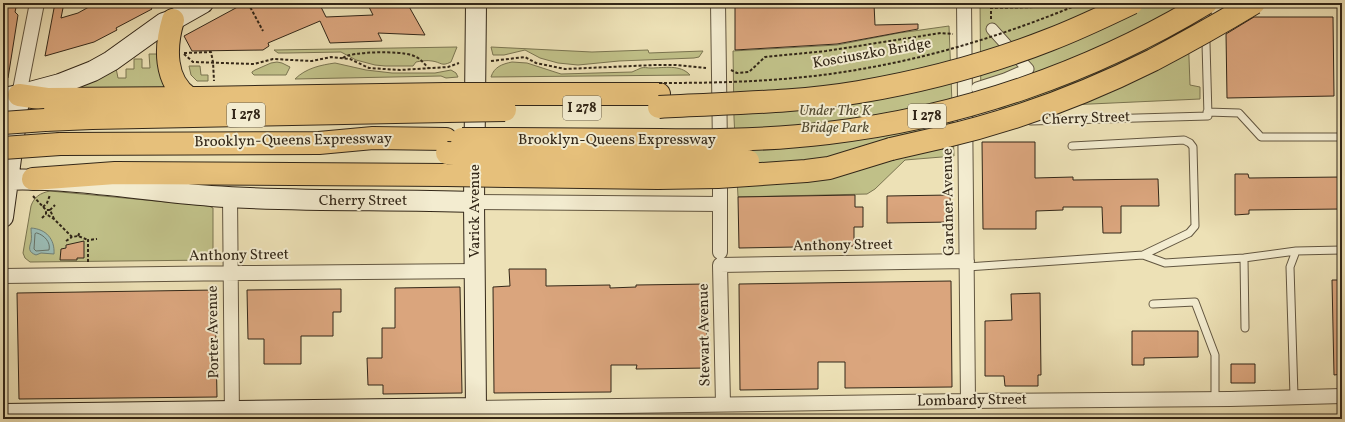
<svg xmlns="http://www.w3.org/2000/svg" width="1345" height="422" font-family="Vollkorn,serif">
	<rect width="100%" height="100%" fill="#ede1b6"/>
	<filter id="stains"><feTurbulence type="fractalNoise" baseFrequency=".005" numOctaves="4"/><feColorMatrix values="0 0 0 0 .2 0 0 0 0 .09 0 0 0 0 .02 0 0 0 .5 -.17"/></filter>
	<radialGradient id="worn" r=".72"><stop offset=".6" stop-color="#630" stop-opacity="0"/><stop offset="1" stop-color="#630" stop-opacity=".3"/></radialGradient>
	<!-- green -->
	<path fill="#c0c088" stroke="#7a7450" d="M 980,3 L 1187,3 L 1190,85 L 1200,87 L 1200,99 L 981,109 Z
		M 949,26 L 954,156 L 905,160 L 875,189 L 867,194 L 738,197 L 734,118 L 733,51 L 837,45 L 899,33 Z
		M 457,47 L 451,62 C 441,67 441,62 432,61 C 427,60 421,61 416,62 L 413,66 L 385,66 L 375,65 L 356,60 L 341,52 L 287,53 L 278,53 L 274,50 Z
		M 491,47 L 592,52 L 648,50 L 649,53 L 703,51 L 699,57 L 694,58 L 619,61 L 578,65 L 558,63 L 540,58 L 525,50 L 504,55 L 493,55 Z
		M 149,54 L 162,54 L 166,89 L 58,93 L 115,63 L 118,78 L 126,78 L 126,69 L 134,69 L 134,59 L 142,59 L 142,68 L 150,68 Z
		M 277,62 L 282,63 L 290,67 L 286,75 L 254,75 L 252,73 L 252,72 L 255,70 L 271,63 Z
		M 512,62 L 527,63 L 561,74 L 632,72 C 635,71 638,69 641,68 C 644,67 647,68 651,68 C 664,68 680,64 690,75 L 491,77 C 494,67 502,64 512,62 Z
		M 335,63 L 366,70 L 392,73 L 435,73 L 451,70 L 456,73 L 458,77 L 446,78 L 441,76 L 295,79 C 306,68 321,65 335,63 Z
		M 189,66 L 200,66 L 201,75 L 208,75 L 208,81 L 197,81 L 191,75 Z
		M 50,191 L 209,206 L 213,208 L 213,260 L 30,262 L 25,258 L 23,253 L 31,206 C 34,197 40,193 50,191 Z"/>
	<!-- water -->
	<path fill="#9bbcb5" stroke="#718076" d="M 31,228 C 46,229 55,239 54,254 L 41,253 L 36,255 C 28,252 29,248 31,242 C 32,237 31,232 31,228 Z"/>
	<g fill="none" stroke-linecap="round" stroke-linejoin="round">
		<!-- shore -->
		<path stroke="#677266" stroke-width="1" d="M 37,233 C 44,235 51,242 49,250 L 36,251 L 34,249 L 35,234 Z"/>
	</g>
	<!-- building -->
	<path fill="#daa57d" stroke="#332718" d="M 3,3 L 17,3 L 15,12 L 18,15 L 8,78 L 3,78 Z
		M 55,3 L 64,3 L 61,18 L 78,13 L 96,3 L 148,3 L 152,9 L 116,28 L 117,30 L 94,42 L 45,56 Z
		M 245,3 L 319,3 L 326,17 L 373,15 L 367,3 L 407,3 L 425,35 L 378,33 L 382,41 L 330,43 L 320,21 L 268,43 L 269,46 L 263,50 L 192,51 L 184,36 Z
		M 874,4 L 875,25 L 918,24 L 918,29 L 837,44 L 735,50 L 735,6 Z
		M 1254,17 L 1333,17 L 1334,96 L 1227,98 L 1226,34 Z
		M 982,142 L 1035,142 L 1035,178 L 1073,177 L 1073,180 L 1158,179 L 1159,206 L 1121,206 L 1121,233 L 1103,233 L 1102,207 L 1063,207 L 1063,210 L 1036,211 L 1036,229 L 983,229 Z
		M 1235,174 L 1248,174 L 1249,178 L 1342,177 L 1342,209 L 1249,210 L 1249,214 L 1235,215 Z
		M 855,195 L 855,207 L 863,207 L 863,227 L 854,227 L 854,246 L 739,248 L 738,197 Z
		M 950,195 L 951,222 L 887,223 L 887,196 Z
		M 84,241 L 84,258 L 77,258 L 77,260 L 60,260 L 61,249 L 66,248 L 66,245 Z
		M 509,269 L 546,269 L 546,286 L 610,285 L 610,288 L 636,287 L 636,285 L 706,284 L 707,368 L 636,369 L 637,365 L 611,365 L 611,392 L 494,393 L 493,287 L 510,286 Z
		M 1332,280 L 1342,280 L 1342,374 L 1334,375 Z
		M 951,281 L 952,387 L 845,388 L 845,362 L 818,362 L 818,389 L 740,390 L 739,284 Z
		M 460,287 L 462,393 L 383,394 L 383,385 L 368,385 L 367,358 L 382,358 L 382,328 L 395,328 L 395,288 Z
		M 341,289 L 341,312 L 333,312 L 333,336 L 301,336 L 301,364 L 264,364 L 264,339 L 248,339 L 247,290 Z
		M 215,290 L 217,397 L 19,399 L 17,293 Z
		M 1040,293 L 1041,375 L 1038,375 L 1038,386 L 1005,386 L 1004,376 L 985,376 L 985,321 L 1012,320 L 1011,294 Z
		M 1132,331 L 1198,331 L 1198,357 L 1144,358 L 1144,365 L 1132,365 Z
		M 1231,364 L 1255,364 L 1255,383 L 1231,383 Z"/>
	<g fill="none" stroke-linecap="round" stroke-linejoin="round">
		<!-- service casing -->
		<g stroke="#625640" stroke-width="9">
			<path id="service" d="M 1207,112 L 1239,113 L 1261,137 L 1342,137
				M 1031,121 L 1208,116 L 1205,7
				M 1143,255 L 1165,263 L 1244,258 L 1296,251
				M 1244,258 L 1245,328
				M 967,267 L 1143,255 L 1189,233 L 1195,226 L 1193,147 L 1190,143 L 1184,140 L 1072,146
				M 1153,304 L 1195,302 L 1215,355 L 1215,399
				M 1294,396 L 1290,267 L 1296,251 L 1342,250"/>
		</g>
		<!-- pedestrian casing -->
		<g stroke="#625640" stroke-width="13">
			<path id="pedestrian" d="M 977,88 L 1005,79 L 1028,69 L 992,29"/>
		</g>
		<!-- minor casing -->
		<g stroke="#625640" stroke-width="16">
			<path id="minor" d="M 718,3 L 720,148
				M 964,3 L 968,401
				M 19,95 L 37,3
				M 720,168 L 720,252
				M 230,197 L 232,419
				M 474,202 L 720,204
				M 3,276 L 244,273 L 475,271
				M 723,404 L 720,265 L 967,261
				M 476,419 L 476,408 L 968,401 L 1230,399 L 1342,396"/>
		</g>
		<!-- secondary casing -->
		<g stroke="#332718" stroke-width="22">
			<path id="secondary" d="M 3,98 L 19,95 L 60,84 L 93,71 L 111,61 L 164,23 L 173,20 L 203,3
				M 3,180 C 72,177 142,191 211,196 C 299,202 387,199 474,202
				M 3,217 L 18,107
				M 3,414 L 476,408 L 474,202 L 476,3"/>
		</g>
		<!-- motorway casing -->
		<g stroke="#332718" stroke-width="24">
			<path id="motorway" d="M 173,20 C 165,47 164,81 189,98
				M 504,94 L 659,94
				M 19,95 L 47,99 L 200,98 L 446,94
				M 45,120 L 92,118 L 447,111
				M 506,139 L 659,140
				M 60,144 L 319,143 L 373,138 L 446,139
				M 891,149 L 939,138
				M 506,155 L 658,160
				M 507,176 L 658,178
				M 33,179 L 115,173 L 447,175"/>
		</g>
		<!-- path -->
		<path stroke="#332718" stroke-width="2" stroke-dasharray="3 2" stroke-linecap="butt" d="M 248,3 L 263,31
			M 991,19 L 991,8 L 1038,7
			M 184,53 L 211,52 L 213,62 L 214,81
			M 184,54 L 193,62 L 254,64 L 273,59 L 312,61 L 331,57 L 350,59 L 369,68 L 400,70 L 448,67 L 459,63
			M 343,58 C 351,51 400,51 411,55 C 419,57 423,62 428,68
			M 491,61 L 525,57 L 536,63 L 565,69 L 655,65 L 676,65 L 706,68
			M 731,70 L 737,73 L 749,72 L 765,57 L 826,51 L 941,33 L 953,34
			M 33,196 L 46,210
			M 43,207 L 47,203 L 50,195
			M 50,210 L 55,205
			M 42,218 L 46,214
			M 54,219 L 50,210 L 46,210 L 46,214 L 54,219 L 72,237 L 78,236 L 88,240
			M 78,236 L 80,232
			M 66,241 L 72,237
			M 88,262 L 88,240 L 97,239"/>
		<!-- service -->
		<use href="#service" stroke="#f3ecd0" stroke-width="7"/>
		<!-- pedestrian -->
		<use href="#pedestrian" stroke="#f3ecd0" stroke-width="11"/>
		<!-- minor -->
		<use href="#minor" stroke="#f3ecd0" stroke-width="14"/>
		<!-- secondary -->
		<use href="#secondary" stroke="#f3ecd0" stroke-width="20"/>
		<!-- motorway -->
		<use href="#motorway" stroke="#e6c07b" stroke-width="22"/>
		<!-- motorway-bridge casing -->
		<g stroke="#332718" stroke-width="24" stroke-linecap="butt">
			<path id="motorway-bridge" d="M 446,94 L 504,94
				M 659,107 C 726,103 794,103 859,92 C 924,81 988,64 1049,40 C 1078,29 1105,16 1132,3
				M 447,111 L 505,110
				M 3,123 L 45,120
				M 939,138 C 1013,121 1085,94 1153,60 C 1187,42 1221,23 1254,3
				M 462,139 L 506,139
				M 659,140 C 715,141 772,140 828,133 C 960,118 1092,72 1206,3
				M 3,148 L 60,144
				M 447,153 L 506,155
				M 658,160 L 701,162 L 748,161
				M 447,175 L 507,176
				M 658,178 L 718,177 L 806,171 L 829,168 L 891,149"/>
		</g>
		<!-- path-bridge -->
		<path stroke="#332718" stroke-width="2" stroke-dasharray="3 2" stroke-linecap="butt" d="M 659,83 C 728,83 799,81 867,68 C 941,55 1012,32 1082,3"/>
		<!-- motorway-bridge -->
		<use href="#motorway-bridge" stroke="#e6c07b" stroke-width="22"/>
	</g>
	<g text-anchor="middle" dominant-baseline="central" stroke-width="4" stroke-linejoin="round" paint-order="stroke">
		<!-- shield labels -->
		<g fill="#f3ecd0" stroke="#6d624f" stroke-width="1">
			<rect x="563" y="96" width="38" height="24" rx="3"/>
			<rect x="227" y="103" width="38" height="24" rx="3"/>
			<rect x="908" y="104" width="38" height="24" rx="3"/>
		</g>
		<g font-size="14" font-weight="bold" fill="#332718">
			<text x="582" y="108">I 278</text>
			<text x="246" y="115">I 278</text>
			<text x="927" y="116">I 278</text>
		</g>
		<!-- street labels -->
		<g font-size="15" fill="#332718" stroke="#f3ecd0">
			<text transform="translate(872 54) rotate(-10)">Kosciuszko Bridge</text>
			<text transform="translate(1086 119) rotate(-2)">Cherry Street</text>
			<text x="617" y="140">Brooklyn-Queens Expressway</text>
			<text transform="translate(293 141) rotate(-1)">Brooklyn-Queens Expressway</text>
			<text x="363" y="201">Cherry Street</text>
			<text transform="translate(949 202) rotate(-91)">Gardner Avenue</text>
			<text transform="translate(475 211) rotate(-90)">Varick Avenue</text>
			<text transform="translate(843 246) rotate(-1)">Anthony Street</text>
			<text transform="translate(239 256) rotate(-1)">Anthony Street</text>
			<text transform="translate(214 332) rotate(-91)">Porter Avenue</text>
			<text transform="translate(705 335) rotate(-91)">Stewart Avenue</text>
			<text transform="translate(972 401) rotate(-1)">Lombardy Street</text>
		</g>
		<!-- park labels -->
		<g font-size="15" font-style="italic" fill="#564d34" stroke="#f3ecd0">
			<text x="835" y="111">Under The K<tspan x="835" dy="17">Bridge Park</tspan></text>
		</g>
	</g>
	<!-- margin -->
	<rect width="1345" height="422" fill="none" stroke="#ede1b6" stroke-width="16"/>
	<rect x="4" y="4" width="1337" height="414" fill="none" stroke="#332718" stroke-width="2"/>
	<rect x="8" y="8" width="1329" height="406" fill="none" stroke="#332718"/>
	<rect width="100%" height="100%" filter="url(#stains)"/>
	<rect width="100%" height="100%" fill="url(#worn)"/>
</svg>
